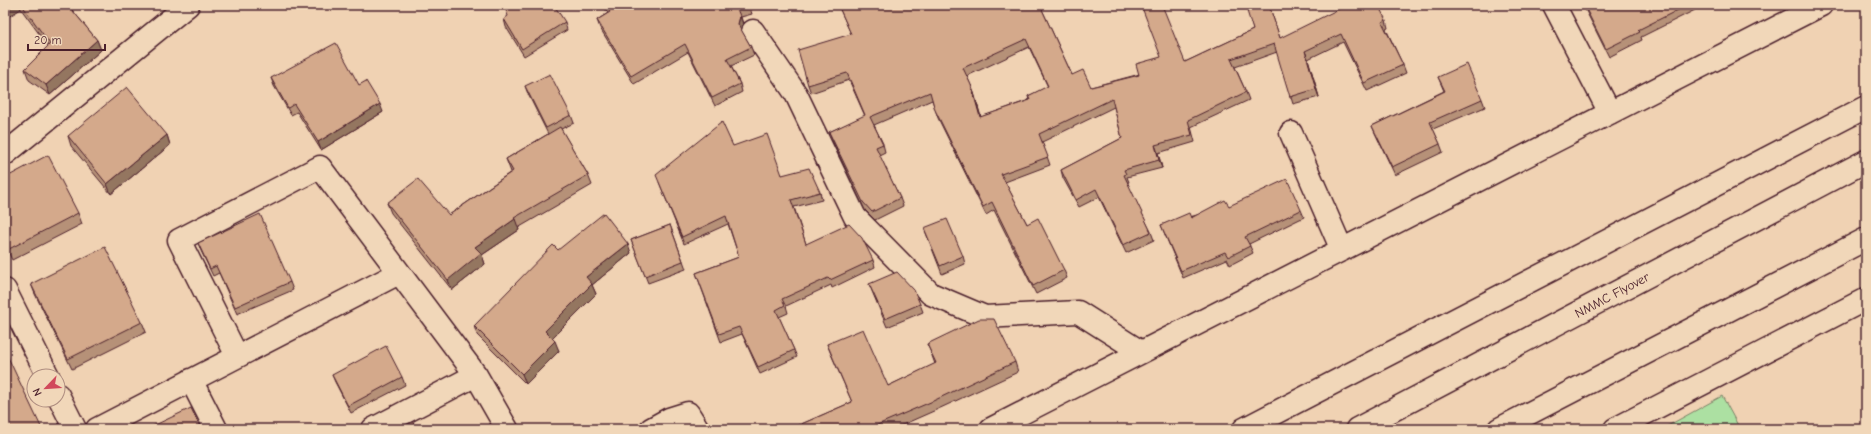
<svg xmlns="http://www.w3.org/2000/svg" width="1871" height="434" font-family="'Comic Neue',sans-serif">
	<rect width="100%" height="100%" fill="#f0d2b3"/>
	<filter id="ink" filterUnits="userSpaceOnUse"><feTurbulence type="fractalNoise" baseFrequency=".025" numOctaves="2"/><feDisplacementMap in="SourceGraphic" scale="8" xChannelSelector="R" yChannelSelector="G"/><feConvolveMatrix kernelMatrix="1 2 1 2 8 2 1 2 1" color-interpolation-filters="sRGB"/></filter>
	<g filter="url(#ink)">
		<!-- green -->
		<path fill="#ace0a2" stroke="#7b8066" d="M 1722,396 L 1740,429 L 1662,429 Z"/>
		<g fill="none" stroke-linecap="round" stroke-linejoin="round">
			<!-- minor casing -->
			<g stroke="#4a1f2b" stroke-width="25">
				<path id="minor" d="M 1554,5 L 1610,113
					M 753,31 L 796,94 L 855,217 L 931,294 L 985,317 L 1078,312 L 1141,352
					M 1291,133 L 1342,250
					M 5,154 L 188,5
					M 5,290 L 48,376
					M 237,356 L 179,240 L 320,167 L 476,375 L 507,429
					M 191,380 L 216,429
					M 58,395 L 75,429
					M 97,429 L 399,273
					M 373,429 L 476,375
					M 651,429 L 669,419 L 688,413 L 698,429
					M 991,429 L 1821,5"/>
			</g>
			<!-- highway casing -->
			<g stroke="#4a1f2b" stroke-width="25">
				<path id="highway" d="M 1244,429 L 1866,107
					M 1357,429 L 1866,161
					M 1499,429 L 1866,239
					M 1615,429 L 1866,299"/>
			</g>
			<!-- minor -->
			<use href="#minor" stroke="#f1d7b9" stroke-width="22"/>
			<!-- highway -->
			<use href="#highway" stroke="#f1d7b9" stroke-width="22"/>
		</g>
		<!-- wall -->
		<path fill="#b69178" stroke="#4a1f2b" fill-rule="evenodd" d="M 5,5 L 68,5 L 97,40 L 101,50 L 50,95 L 29,80 L 25,69 L 48,46 L 21,9 Z
			M 602,5 L 749,5 L 752,14 L 741,17 L 743,24 L 741,30 L 751,47 L 754,55 L 731,66 L 740,84 L 742,92 L 715,106 L 688,52 L 634,84 L 600,28 L 597,20 L 608,13 Z
			M 838,5 L 1040,5 L 1072,75 L 1091,87 L 1185,62 L 1253,30 L 1249,11 L 1246,5 L 1269,5 L 1280,38 L 1386,20 L 1388,28 L 1386,29 L 1403,65 L 1406,73 L 1367,91 L 1343,42 L 1308,59 L 1319,97 L 1293,104 L 1277,52 L 1235,67 L 1246,92 L 1249,100 L 1191,127 L 1195,142 L 1158,153 L 1162,168 L 1127,177 L 1129,182 L 1127,183 L 1151,232 L 1154,240 L 1126,253 L 1099,197 L 1079,207 L 1063,178 L 1061,170 L 1122,138 L 1114,107 L 1042,142 L 1050,165 L 1005,182 L 1027,224 L 1064,270 L 1067,278 L 1036,294 L 994,210 L 986,215 L 938,118 L 932,100 L 874,125 L 883,144 L 885,152 L 879,155 L 900,198 L 903,206 L 875,220 L 865,210 L 832,140 L 829,132 L 865,116 L 849,80 L 811,93 L 808,85 L 851,34 ZM 1029,47 L 1048,87 L 1028,96 L 1029,100 L 981,117 L 974,93 L 967,76 Z
			M 1583,5 L 1700,5 L 1694,8 L 1695,10 L 1641,37 L 1642,40 L 1609,57 Z
			M 504,19 L 565,22 L 567,30 L 524,56 L 506,27 Z
			M 1438,77 L 1482,99 L 1485,107 L 1433,129 L 1440,144 L 1443,152 L 1395,175 L 1375,133 L 1372,126 L 1444,91 Z
			M 271,78 L 359,85 L 383,112 L 321,150 L 297,112 L 291,115 L 274,86 Z
			M 525,86 L 571,115 L 574,123 L 561,129 L 588,175 L 592,185 L 518,228 L 519,230 L 482,255 L 485,264 L 452,290 L 391,213 L 387,203 L 449,215 L 511,172 L 506,159 L 548,134 L 528,94 Z
			M 167,135 L 170,145 L 111,194 L 71,146 L 68,136 Z
			M 733,146 L 782,175 L 820,192 L 822,200 L 794,207 L 806,244 L 873,260 L 875,267 L 832,288 L 831,285 L 786,306 L 788,313 L 779,317 L 794,350 L 797,357 L 760,374 L 742,334 L 721,342 L 696,273 L 739,257 L 728,224 L 684,244 L 659,182 Z
			M 5,178 L 78,213 L 82,224 L 12,260 L 5,245 Z
			M 1229,206 L 1301,210 L 1304,217 L 1249,244 L 1253,253 L 1230,265 L 1227,259 L 1183,278 L 1161,225 Z
			M 670,225 L 686,269 L 648,283 L 631,240 Z
			M 924,228 L 963,256 L 965,264 L 942,274 Z
			M 198,243 L 290,282 L 293,290 L 237,314 L 219,273 L 213,276 L 201,251 Z
			M 558,250 L 631,253 L 592,285 L 596,294 L 552,338 L 559,351 L 526,384 L 477,335 L 474,326 Z
			M 31,284 L 142,322 L 146,332 L 72,369 L 35,294 Z
			M 869,284 L 920,304 L 923,312 L 887,327 Z
			M 827,344 L 888,386 L 935,364 L 931,353 L 927,344 L 1015,362 L 1018,372 L 936,410 L 893,429 L 790,429 L 852,402 L 831,354 Z
			M 332,375 L 402,377 L 405,385 L 351,413 L 335,382 Z"/>
		<!-- shaded-wall -->
		<path fill="#947661" stroke="#4a1f2b" d="M 8,5 L 20,5 L 21,9 L 5,19 L 5,7 Z
			M 740,16 L 743,24 L 741,32 L 738,24 Z
			M 97,40 L 101,50 L 50,95 L 46,85 Z
			M 1305,51 L 1308,59 L 1319,97 L 1316,89 Z
			M 971,85 L 974,93 L 983,125 L 980,117 Z
			M 380,104 L 383,112 L 321,150 L 318,142 Z
			M 167,135 L 170,145 L 111,194 L 107,184 Z
			M 1155,145 L 1158,153 L 1162,168 L 1159,160 Z
			M 515,219 L 519,230 L 482,255 L 485,264 L 452,290 L 448,280 L 475,247 Z
			M 628,244 L 631,253 L 592,285 L 596,294 L 549,341 L 545,331 L 586,277 Z
			M 555,341 L 559,351 L 526,384 L 522,374 Z"/>
		<!-- building -->
		<path fill="#d4a98b" stroke="#4a1f2b" fill-rule="evenodd" d="M 22,5 L 68,5 L 97,40 L 46,85 L 25,69 L 50,44 Z
			M 504,5 L 554,5 L 565,22 L 522,49 L 504,19 L 508,16 Z
			M 605,5 L 749,5 L 749,6 L 737,9 L 740,16 L 738,24 L 751,47 L 727,59 L 740,84 L 712,98 L 685,44 L 631,76 L 597,20 L 610,12 Z
			M 838,5 L 1040,5 L 1072,75 L 1083,70 L 1091,87 L 1139,75 L 1136,64 L 1161,57 L 1141,5 L 1162,5 L 1185,62 L 1253,30 L 1247,11 L 1249,11 L 1247,5 L 1269,5 L 1280,38 L 1347,5 L 1378,5 L 1386,20 L 1382,22 L 1403,65 L 1364,83 L 1341,34 L 1305,51 L 1316,89 L 1290,97 L 1274,44 L 1231,59 L 1246,92 L 1188,120 L 1192,135 L 1155,145 L 1159,160 L 1124,170 L 1126,174 L 1124,175 L 1151,232 L 1123,245 L 1096,189 L 1076,200 L 1061,170 L 1122,138 L 1112,99 L 1039,134 L 1048,157 L 1001,174 L 1027,224 L 1038,218 L 1064,270 L 1033,286 L 992,202 L 983,207 L 935,110 L 930,92 L 870,117 L 883,144 L 876,147 L 900,198 L 872,212 L 863,202 L 829,132 L 865,115 L 847,73 L 808,85 L 798,50 L 851,34 ZM 1026,39 L 1048,86 L 1028,96 L 1030,100 L 980,117 L 971,85 L 963,68 Z
			M 1584,5 L 1688,5 L 1638,30 L 1640,32 L 1606,49 Z
			M 336,43 L 359,85 L 366,81 L 380,104 L 318,142 L 294,104 L 288,108 L 271,78 Z
			M 1467,64 L 1482,99 L 1430,122 L 1440,144 L 1392,167 L 1372,126 L 1445,91 L 1438,77 Z
			M 550,74 L 571,115 L 546,128 L 525,86 Z
			M 127,87 L 167,135 L 107,184 L 68,136 Z
			M 722,122 L 733,146 L 767,134 L 782,175 L 809,168 L 820,192 L 791,200 L 806,244 L 849,224 L 862,238 L 873,260 L 830,280 L 828,278 L 782,299 L 785,305 L 776,310 L 794,350 L 758,367 L 739,327 L 719,334 L 696,273 L 739,257 L 726,216 L 682,237 L 656,175 Z
			M 560,127 L 588,175 L 514,218 L 515,219 L 475,247 L 481,253 L 448,280 L 387,203 L 418,179 L 449,215 L 513,171 L 506,159 Z
			M 48,155 L 78,213 L 9,249 L 5,242 L 5,178 Z
			M 1287,179 L 1301,210 L 1245,237 L 1250,246 L 1228,257 L 1225,252 L 1181,271 L 1161,225 L 1189,213 L 1191,218 L 1225,200 L 1229,206 Z
			M 604,213 L 628,244 L 586,277 L 592,284 L 545,331 L 555,341 L 522,374 L 474,326 L 553,245 L 558,250 Z
			M 260,214 L 290,282 L 235,307 L 216,266 L 210,269 L 198,243 Z
			M 947,219 L 963,256 L 940,266 L 924,228 Z
			M 670,225 L 683,261 L 645,276 L 631,240 Z
			M 105,247 L 142,322 L 68,359 L 31,284 Z
			M 897,272 L 914,290 L 920,304 L 885,319 L 869,284 Z
			M 979,319 L 994,319 L 1015,362 L 933,401 L 868,429 L 790,429 L 852,402 L 827,344 L 863,329 L 888,386 L 936,363 L 927,344 Z
			M 386,346 L 402,377 L 348,406 L 332,375 Z
			M 5,351 L 42,429 L 5,429 Z
			M 191,408 L 201,429 L 154,429 L 153,426 Z
			M 413,422 L 416,429 L 398,429 Z"/>
	</g>
	<g text-anchor="middle" dominant-baseline="central" stroke-width="3" stroke-linejoin="round" paint-order="stroke">
		<!-- street labels -->
		<g font-size="13" fill="#4a1f2b" stroke="#f1d7b9">
			<text transform="translate(1612 295) rotate(-28)">NMMC Flyover</text>
		</g>
	</g>
	<!-- margin -->
	<rect width="1871" height="434" fill="none" stroke="#f1d7b9" stroke-width="20"/>
	<rect x="10" y="10" width="1851" height="414" fill="none" stroke="#4a1f2b" stroke-width="1.5" filter="url(#ink)"/>
	<!-- north arrow -->
	<g transform="translate(46 388) rotate(245)"><circle r="19" fill="#f1d7b9" stroke="#ae8d80"/>
	<path d="M0-3L7 15L0 10L-7 15Z" fill="#d1495b"/>
	<text y="-6" font-size="11" font-weight="bold" text-anchor="middle" fill="#4a1f2b">N</text>
	</g>
	<!-- scale -->
	<path d="M28 44v6h77v-6" fill="none" stroke="#4a1f2b" stroke-width="2"/>
	<text x="34" y="44" font-size="12" fill="#4a1f2b" stroke="#f1d7b9" stroke-width="3" paint-order="stroke">20 m</text>
</svg>
